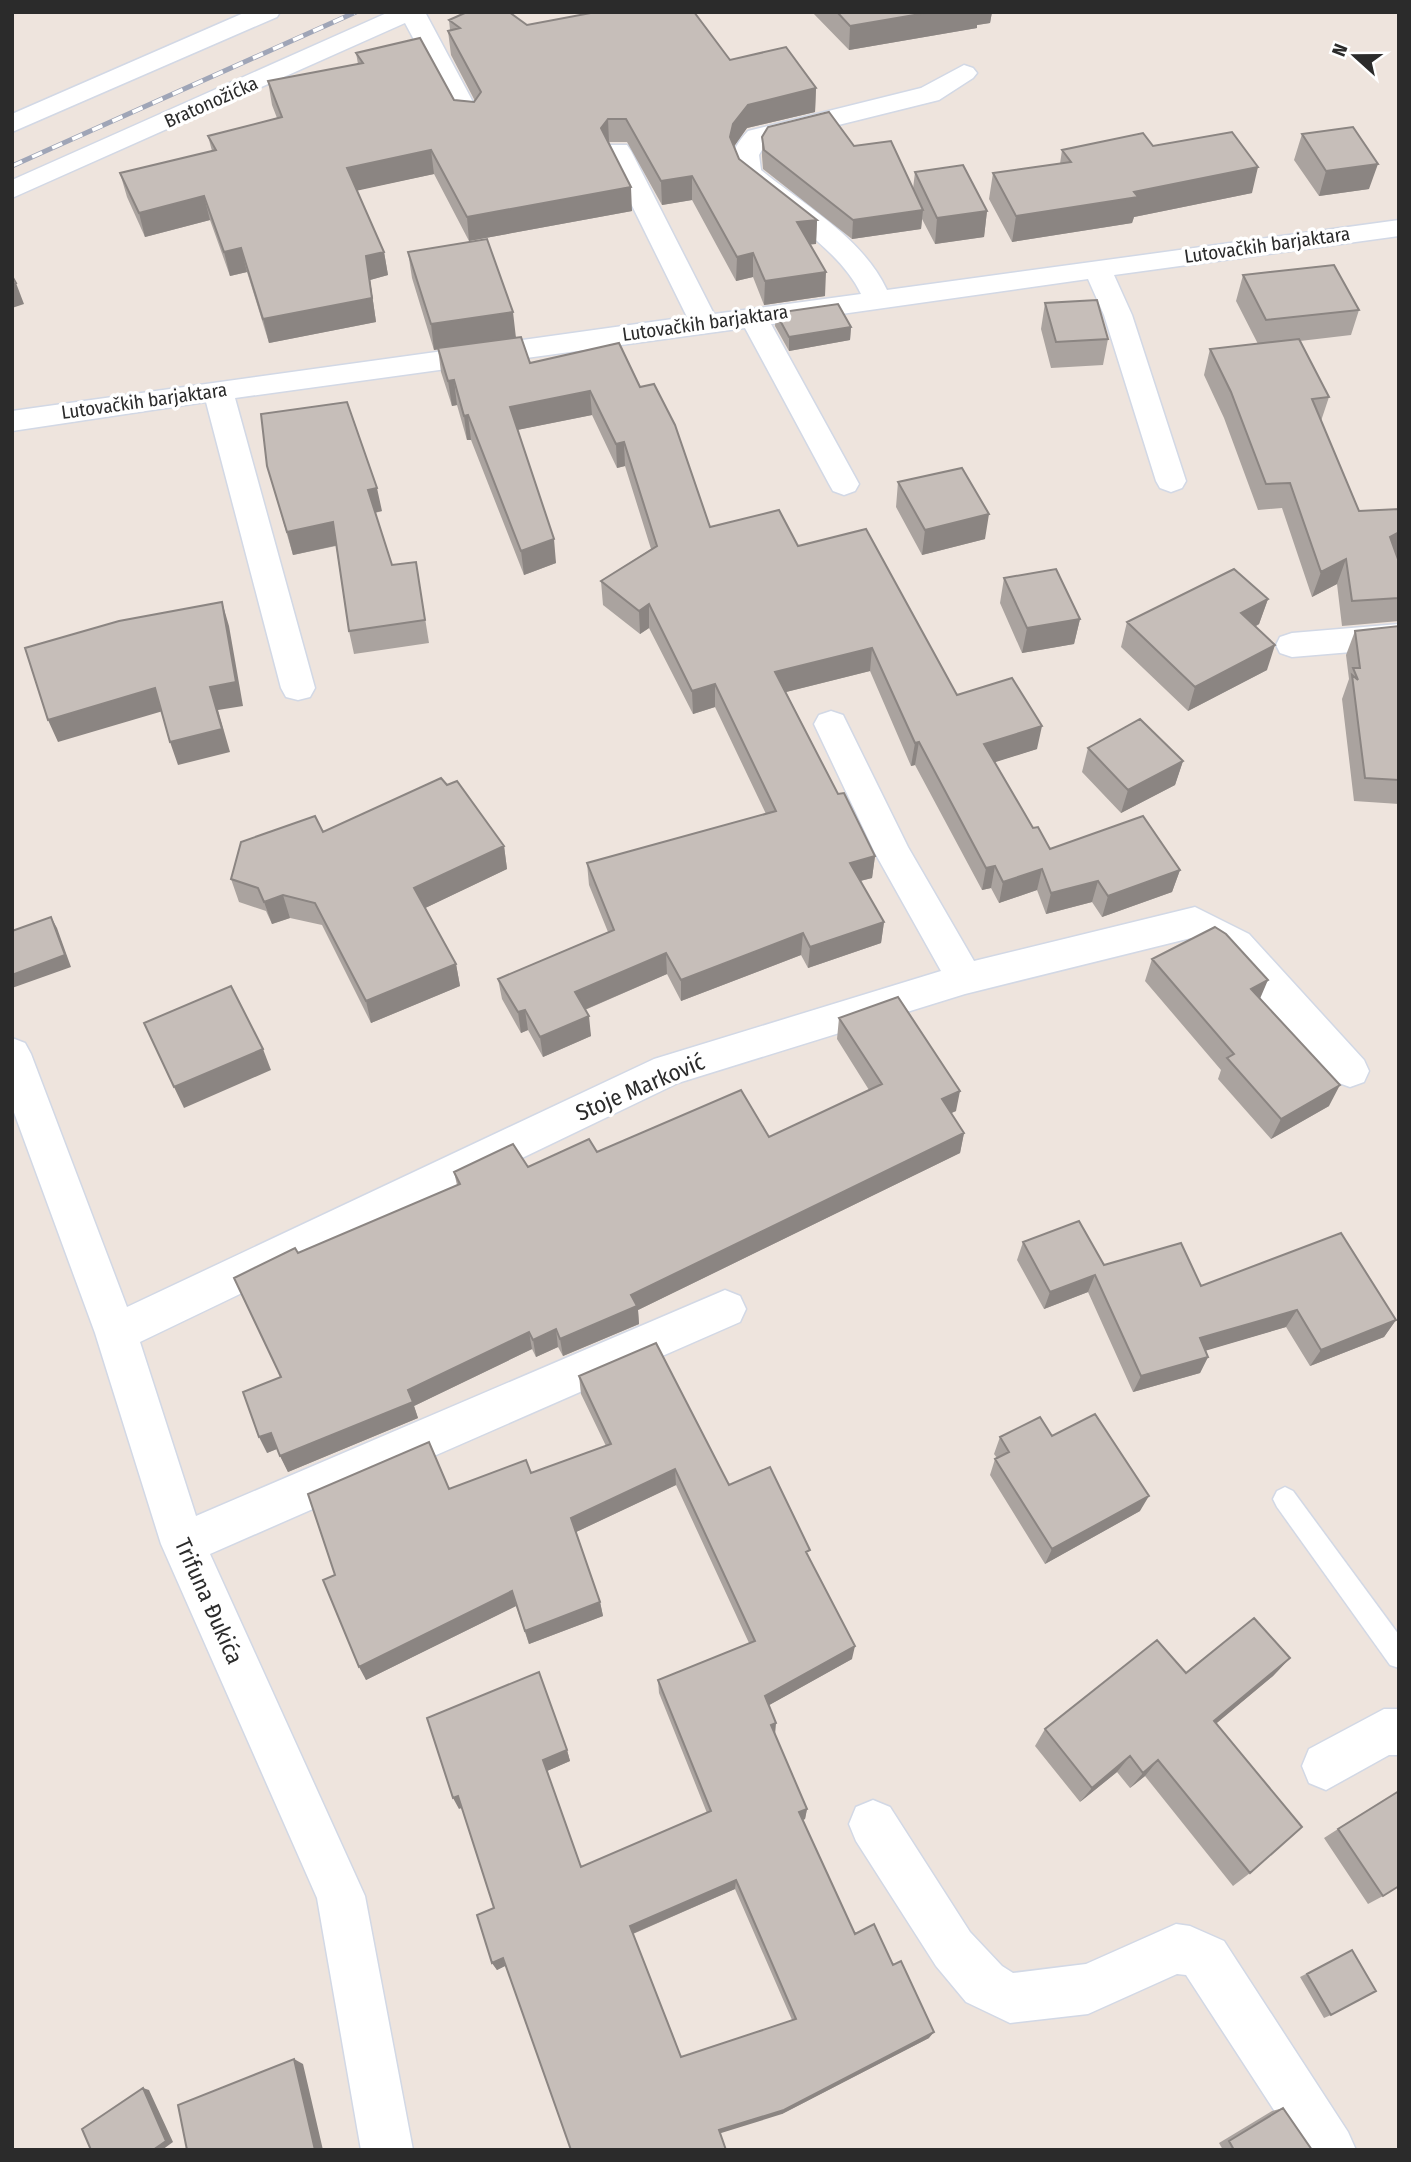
<svg xmlns="http://www.w3.org/2000/svg" width="1411" height="2162" font-family="'Fira Sans Condensed',sans-serif">
	<rect width="100%" height="100%" fill="#eee4dd"/>
	<g fill="none" stroke-linecap="round" stroke-linejoin="round">
		<!-- lane casing -->
		<g stroke="#d2d8e5" stroke-width="3">
			<path id="lane" d="M 1285,1487 L 1293,1491 L 1399,1635 L 1399,1668 L 1390,1665 L 1277,1507 L 1273,1499 L 1277,1491 Z"/>
		</g>
		<!-- street casing -->
		<g stroke="#d2d8e5" stroke-width="3">
			<path id="street" d="M 246,12 L 280,12 L 277,17 L 12,132 L 12,114 Z
				M 389,12 L 425,12 L 481,117 L 477,123 L 459,123 L 405,23 L 12,198 L 12,180 Z
				M 964,65 L 973,68 L 977,73 L 973,78 L 939,100 L 766,143 L 759,155 L 761,170 C 804,205 863,238 887,290 L 1399,220 L 1399,236 L 1114,275 L 1132,315 L 1186,481 L 1182,488 L 1171,492 L 1160,488 L 1156,481 L 1104,315 L 1088,279 L 771,324 L 859,484 L 855,491 L 844,495 L 833,491 L 829,484 L 745,328 L 235,398 L 315,688 L 310,697 L 298,700 L 286,697 L 281,688 L 206,402 L 12,431 L 12,411 L 687,317 L 605,151 L 609,145 L 627,145 L 631,151 L 714,314 L 861,294 C 840,249 778,212 740,181 C 727,161 732,148 748,131 L 921,88 Z
				M 1399,624 L 1399,648 L 1292,657 L 1280,653 L 1276,645 L 1280,637 L 1292,633 Z
				M 831,711 L 843,715 L 908,847 L 974,961 L 1195,907 L 1249,934 L 1364,1060 L 1369,1071 L 1364,1082 L 1350,1087 L 1336,1082 L 1223,956 L 1191,938 L 965,994 L 678,1083 L 140,1342 L 196,1516 L 725,1290 L 740,1296 L 746,1309 L 740,1322 L 210,1554 L 365,1896 L 413,2150 L 361,2150 L 317,1898 L 161,1544 L 95,1333 L 12,1107 L 12,1038 L 25,1043 L 31,1054 L 127,1307 L 654,1059 L 941,971 L 875,853 L 814,724 L 819,715 Z
				M 1384,1709 L 1399,1709 L 1399,1755 L 1389,1755 L 1326,1790 L 1309,1783 L 1302,1766 L 1309,1749 Z
				M 873,1800 L 890,1807 L 970,1932 L 1002,1966 L 1013,1973 L 1086,1964 L 1176,1924 L 1190,1926 L 1224,1941 L 1348,2132 L 1356,2150 L 1300,2150 L 1186,1975 L 1177,1974 L 1088,2014 L 1010,2023 L 966,2002 L 936,1966 L 856,1841 L 849,1824 L 856,1807 Z"/>
		</g>
		<!-- lane -->
		<use href="#lane" fill="#fff" fill-rule="evenodd"/>
		<!-- street -->
		<use href="#street" fill="#fff" fill-rule="evenodd"/>
		<!-- rail casing -->
		<g stroke="#9fa5b7" stroke-width="5">
			<path id="rail" d="M 12,166 L 356,12"/>
		</g>
		<!-- rail -->
		<use href="#rail" stroke="#fff" stroke-width="3.5" stroke-dasharray="11" stroke-linecap="butt"/>
	</g>
	<!-- wall -->
	<path fill="#aaa39f" fill-rule="evenodd" d="M 812,12 L 992,12 L 990,23 L 977,25 L 977,28 L 849,50 Z
		M 449,20 L 527,25 L 730,60 L 816,88 L 815,112 L 747,128 L 734,146 L 739,159 L 817,220 L 816,244 L 810,244 L 825,296 L 764,305 L 753,277 L 736,281 L 692,200 L 662,205 L 627,142 L 609,142 L 632,211 L 469,241 L 434,174 L 357,190 L 384,252 L 388,275 L 370,280 L 376,322 L 269,343 L 247,272 L 230,276 L 210,220 L 145,237 L 127,197 L 120,173 L 212,151 L 208,136 L 277,118 L 272,105 L 268,81 L 358,64 L 356,53 L 454,100 L 474,102 L 475,101 L 451,55 L 448,31 L 450,30 Z
		M 1302,134 L 1369,189 L 1319,196 L 1294,160 Z
		M 762,137 L 854,146 L 913,189 L 915,172 L 987,211 L 984,237 L 935,244 L 922,219 L 921,229 L 852,239 L 763,169 L 762,156 Z
		M 1153,146 L 1252,193 L 1134,217 L 1132,223 L 1012,242 L 989,199 L 993,173 L 1060,164 L 1062,150 Z
		M 408,252 L 516,337 L 530,363 L 619,343 L 710,527 L 798,546 L 957,695 L 1037,749 L 994,762 L 1033,828 L 1050,849 L 1180,870 L 1172,892 L 1102,917 L 1092,902 L 1046,914 L 1037,890 L 999,903 L 991,888 L 982,890 L 915,765 L 911,766 L 870,671 L 786,692 L 838,794 L 875,856 L 872,878 L 860,881 L 884,922 L 881,943 L 808,968 L 801,955 L 681,1001 L 667,974 L 585,1010 L 591,1036 L 543,1057 L 528,1030 L 521,1033 L 502,999 L 498,979 L 608,932 L 589,885 L 587,863 L 766,814 L 715,707 L 693,714 L 649,628 L 640,634 L 603,605 L 601,581 L 651,549 L 625,466 L 617,468 L 592,415 L 517,430 L 556,563 L 524,575 L 471,440 L 467,440 L 457,405 L 452,406 L 441,372 L 438,349 L 434,350 L 412,278 Z
		M 1243,275 L 1359,310 L 1351,335 L 1300,341 L 1329,397 L 1321,421 L 1359,511 L 1396,553 L 1399,562 L 1399,621 L 1342,626 L 1337,584 L 1312,597 L 1282,508 L 1258,510 L 1224,418 L 1204,375 L 1210,349 L 1258,344 L 1236,301 Z
		M 1045,303 L 1108,339 L 1103,365 L 1051,368 L 1041,329 Z
		M 776,313 L 851,327 L 850,340 L 789,351 L 775,326 Z
		M 267,466 L 382,511 L 375,513 L 392,565 L 416,562 L 429,643 L 354,654 L 349,631 L 336,546 L 293,555 Z
		M 898,482 L 985,539 L 922,555 L 896,507 Z
		M 1004,578 L 1080,619 L 1074,644 L 1022,653 L 1000,603 Z
		M 1268,599 L 1259,624 L 1255,627 L 1267,670 L 1188,711 L 1121,647 L 1127,622 Z
		M 1399,626 L 1399,804 L 1354,801 L 1342,699 L 1349,679 L 1346,655 L 1355,631 Z
		M 1088,748 L 1183,761 L 1175,785 L 1121,813 L 1082,772 Z
		M 447,785 L 504,846 L 507,869 L 425,908 L 456,964 L 460,986 L 371,1023 L 322,925 L 290,918 L 272,924 L 266,911 L 239,902 L 231,879 L 323,832 Z
		M 1152,959 L 1260,998 L 1329,1106 L 1271,1139 L 1218,1079 L 1221,1070 L 1145,981 Z
		M 839,1018 L 956,1111 L 951,1113 L 964,1133 L 960,1153 L 638,1310 L 639,1324 L 563,1356 L 558,1347 L 536,1357 L 532,1349 L 414,1406 L 418,1418 L 288,1472 L 277,1449 L 267,1453 L 281,1377 L 298,1253 L 457,1185 L 454,1172 L 528,1167 L 597,1152 L 769,1137 L 869,1090 L 837,1039 Z
		M 1023,1242 L 1104,1265 L 1201,1286 L 1396,1320 L 1384,1337 L 1310,1366 L 1286,1327 L 1206,1350 L 1208,1357 L 1200,1373 L 1133,1392 L 1088,1292 L 1044,1309 L 1017,1260 Z
		M 579,1376 L 729,1485 L 809,1557 L 852,1659 L 769,1705 L 775,1735 L 807,1809 L 805,1819 L 803,1820 L 855,1934 L 893,1965 L 929,2038 L 782,2114 L 505,1966 L 497,1970 L 492,1963 L 494,1908 L 462,1808 L 459,1809 L 567,1750 L 570,1761 L 547,1771 L 581,1867 L 707,1813 L 659,1693 L 658,1680 L 749,1643 L 676,1485 L 576,1532 L 600,1602 L 603,1616 L 529,1644 L 516,1606 L 366,1680 L 335,1575 L 449,1489 L 531,1473 L 606,1446 L 581,1394 ZM 735,1889 L 792,2020 L 681,2057 L 633,1934 Z
		M 1000,1437 L 1140,1511 L 1045,1564 L 990,1475 L 995,1459 L 997,1458 L 994,1454 Z
		M 1290,1658 L 1273,1676 L 1216,1723 L 1250,1873 L 1233,1886 L 1145,1776 L 1130,1788 L 1117,1772 L 1080,1802 L 1035,1746 L 1045,1729 L 1186,1673 Z
		M 1338,1829 L 1383,1896 L 1368,1904 L 1324,1838 Z
		M 1352,1950 L 1331,2015 L 1324,2018 L 1300,1977 Z
		M 1283,2108 L 1312,2150 L 1223,2150 L 1219,2143 L 1272,2111 Z"/>
	<!-- shaded-wall -->
	<path fill="#8b8582" d="M 932,12 L 992,12 L 990,23 L 977,25 L 977,28 L 849,50 L 850,26 Z
		M 816,88 L 815,112 L 747,128 L 733,148 L 730,137 L 733,124 L 748,105 Z
		M 608,119 L 609,142 L 601,128 Z
		M 431,150 L 434,174 L 351,192 L 347,168 Z
		M 1378,164 L 1369,189 L 1319,196 L 1326,171 Z
		M 1258,167 L 1252,193 L 1134,217 L 1132,223 L 1012,242 L 1016,216 Z
		M 692,176 L 692,200 L 662,205 L 661,181 Z
		M 631,187 L 632,211 L 469,241 L 467,217 Z
		M 204,196 L 210,220 L 145,237 L 139,213 Z
		M 923,210 L 921,229 L 852,239 L 853,220 Z
		M 987,211 L 984,237 L 935,244 L 937,218 Z
		M 817,220 L 816,244 L 796,246 L 797,222 Z
		M 241,248 L 247,272 L 230,276 L 224,252 Z
		M 384,252 L 388,275 L 370,280 L 376,322 L 269,343 L 263,319 L 366,256 Z
		M 753,253 L 753,277 L 736,281 L 737,257 Z
		M 826,272 L 825,296 L 764,305 L 765,281 Z
		M 16,283 L 24,304 L 12,308 L 12,284 Z
		M 513,312 L 516,338 L 434,350 L 431,324 Z
		M 851,327 L 850,340 L 789,351 L 789,337 Z
		M 454,380 L 457,405 L 452,406 L 448,381 Z
		M 590,391 L 592,415 L 512,431 L 510,407 Z
		M 468,415 L 471,440 L 467,440 L 464,416 Z
		M 624,442 L 625,466 L 617,468 L 616,444 Z
		M 377,488 L 382,511 L 372,513 L 368,490 Z
		M 989,514 L 985,539 L 922,555 L 925,530 Z
		M 333,522 L 338,545 L 293,555 L 287,532 Z
		M 1399,532 L 1399,552 L 1380,562 L 1390,537 Z
		M 554,539 L 556,563 L 524,575 L 521,551 Z
		M 1346,559 L 1337,584 L 1312,597 L 1321,572 Z
		M 1268,599 L 1259,624 L 1233,638 L 1241,613 Z
		M 222,602 L 229,626 L 243,706 L 218,710 L 230,752 L 178,765 L 170,742 L 210,687 Z
		M 649,604 L 649,628 L 640,634 L 639,611 Z
		M 1080,619 L 1074,644 L 1022,653 L 1027,628 Z
		M 1275,645 L 1267,670 L 1188,711 L 1195,687 Z
		M 872,648 L 870,671 L 774,695 L 775,672 Z
		M 715,684 L 715,707 L 693,714 L 692,691 Z
		M 155,688 L 163,711 L 58,742 L 48,720 Z
		M 1042,726 L 1037,749 L 980,767 L 984,744 Z
		M 919,742 L 915,765 L 911,766 L 915,743 Z
		M 1183,761 L 1175,785 L 1121,813 L 1128,790 Z
		M 504,846 L 507,869 L 419,911 L 414,888 Z
		M 875,856 L 872,878 L 848,884 L 850,863 Z
		M 995,866 L 991,888 L 982,890 L 986,868 Z
		M 1042,869 L 1037,890 L 999,903 L 1003,882 Z
		M 1180,870 L 1172,892 L 1102,917 L 1108,896 Z
		M 1098,881 L 1092,902 L 1046,914 L 1051,893 Z
		M 283,895 L 290,918 L 272,924 L 264,902 Z
		M 51,917 L 57,928 L 71,967 L 12,988 L 12,975 Z
		M 884,922 L 881,943 L 808,968 L 810,947 Z
		M 803,933 L 801,955 L 681,1001 L 681,980 Z
		M 666,953 L 667,974 L 577,1013 L 575,992 Z
		M 456,964 L 460,986 L 371,1023 L 366,1001 Z
		M 1268,980 L 1259,1001 L 1251,989 Z
		M 525,1010 L 528,1030 L 521,1033 L 518,1012 Z
		M 589,1016 L 591,1036 L 543,1057 L 540,1037 Z
		M 263,1049 L 271,1070 L 184,1108 L 174,1087 Z
		M 1340,1085 L 1329,1106 L 1271,1139 L 1281,1119 Z
		M 960,1091 L 956,1111 L 938,1119 L 942,1099 Z
		M 964,1133 L 960,1153 L 638,1310 L 639,1324 L 563,1356 L 560,1339 L 631,1295 Z
		M 1095,1275 L 1088,1292 L 1044,1309 L 1050,1292 Z
		M 1297,1310 L 1286,1327 L 1191,1355 L 1200,1338 Z
		M 1396,1320 L 1384,1337 L 1310,1366 L 1321,1350 Z
		M 556,1329 L 558,1347 L 536,1357 L 533,1340 Z
		M 529,1332 L 532,1349 L 414,1406 L 418,1418 L 288,1472 L 280,1456 L 408,1390 Z
		M 1208,1357 L 1200,1373 L 1133,1392 L 1141,1376 Z
		M 271,1433 L 279,1448 L 267,1453 L 259,1437 Z
		M 675,1469 L 676,1485 L 574,1533 L 571,1518 Z
		M 1149,1496 L 1140,1511 L 1045,1564 L 1052,1549 Z
		M 512,1591 L 516,1606 L 366,1680 L 359,1667 Z
		M 600,1602 L 603,1616 L 529,1644 L 525,1631 Z
		M 855,1646 L 852,1659 L 764,1708 L 765,1696 Z
		M 1290,1658 L 1273,1676 L 1199,1738 L 1214,1721 Z
		M 776,1723 L 775,1735 L 771,1725 Z
		M 567,1750 L 570,1761 L 547,1771 L 543,1760 Z
		M 1130,1756 L 1117,1772 L 1080,1802 L 1092,1788 Z
		M 1158,1760 L 1145,1776 L 1130,1788 L 1143,1773 Z
		M 458,1796 L 463,1807 L 459,1809 L 453,1798 Z
		M 807,1809 L 805,1819 L 797,1822 L 799,1812 Z
		M 736,1880 L 735,1889 L 632,1934 L 630,1926 Z
		M 503,1958 L 507,1965 L 497,1970 L 492,1963 Z
		M 934,2032 L 929,2038 L 782,2114 L 718,2134 L 719,2130 Z
		M 294,2059 L 303,2064 L 323,2150 L 315,2150 Z
		M 143,2088 L 149,2090 L 173,2142 L 162,2150 L 153,2150 Z"/>
	<!-- building -->
	<path fill="#c6beb9" stroke="#8b8582" stroke-width="2" fill-rule="evenodd" d="M 467,12 L 509,12 L 527,25 L 596,12 L 694,12 L 730,60 L 786,47 L 816,88 L 748,105 L 733,124 L 730,137 L 739,159 L 817,220 L 797,222 L 826,272 L 765,281 L 753,253 L 737,257 L 692,176 L 661,181 L 626,119 L 608,119 L 601,128 L 631,187 L 467,217 L 431,150 L 347,168 L 384,252 L 366,256 L 372,298 L 263,319 L 241,248 L 224,252 L 204,196 L 139,213 L 120,173 L 216,150 L 208,136 L 282,117 L 268,81 L 363,63 L 356,53 L 420,38 L 454,100 L 474,102 L 481,92 L 448,31 L 460,28 L 449,20 Z
		M 837,12 L 932,12 L 850,26 Z
		M 829,112 L 854,146 L 891,141 L 923,210 L 853,220 L 764,150 L 762,137 L 768,127 Z
		M 1353,127 L 1378,164 L 1326,171 L 1302,134 Z
		M 1232,132 L 1258,167 L 1134,192 L 1138,197 L 1016,216 L 993,173 L 1071,162 L 1062,150 L 1143,133 L 1153,146 Z
		M 963,165 L 987,211 L 937,218 L 915,172 Z
		M 487,239 L 513,312 L 431,324 L 408,252 Z
		M 1334,265 L 1359,310 L 1266,320 L 1243,275 Z
		M 12,276 L 16,283 L 12,284 Z
		M 1097,300 L 1108,339 L 1056,342 L 1045,303 Z
		M 838,304 L 851,327 L 789,337 L 776,313 Z
		M 521,337 L 530,363 L 619,343 L 640,387 L 654,384 L 675,425 L 710,527 L 779,510 L 798,546 L 866,529 L 957,695 L 1012,678 L 1042,726 L 984,744 L 1033,828 L 1038,827 L 1050,849 L 1143,816 L 1180,870 L 1108,896 L 1098,881 L 1051,893 L 1042,869 L 1003,882 L 995,866 L 986,868 L 919,742 L 915,743 L 872,648 L 775,672 L 838,794 L 844,793 L 875,856 L 850,863 L 884,922 L 810,947 L 803,933 L 681,980 L 666,953 L 575,992 L 589,1016 L 540,1037 L 525,1010 L 518,1012 L 498,979 L 614,930 L 587,863 L 776,811 L 715,684 L 692,691 L 649,604 L 639,611 L 601,581 L 657,546 L 624,442 L 616,444 L 590,391 L 510,407 L 554,539 L 521,551 L 468,415 L 464,416 L 454,380 L 448,381 L 438,348 Z
		M 1299,339 L 1329,397 L 1312,399 L 1359,511 L 1399,509 L 1399,532 L 1390,537 L 1399,562 L 1399,598 L 1352,601 L 1346,559 L 1321,572 L 1290,483 L 1266,484 L 1231,392 L 1210,349 Z
		M 347,402 L 377,488 L 368,490 L 392,565 L 416,562 L 425,620 L 349,631 L 333,522 L 287,532 L 267,466 L 261,414 Z
		M 962,468 L 989,514 L 925,530 L 898,482 Z
		M 1056,569 L 1080,619 L 1027,628 L 1004,578 Z
		M 1234,569 L 1268,599 L 1241,613 L 1275,645 L 1195,687 L 1127,622 Z
		M 222,602 L 236,682 L 210,687 L 222,729 L 170,742 L 155,688 L 48,720 L 25,648 L 119,621 Z
		M 1399,626 L 1399,780 L 1365,778 L 1352,675 L 1358,680 L 1353,668 L 1360,668 L 1355,631 Z
		M 1140,719 L 1183,761 L 1128,790 L 1088,748 Z
		M 441,778 L 447,785 L 457,781 L 504,846 L 414,888 L 456,964 L 366,1001 L 315,903 L 283,895 L 264,902 L 258,888 L 231,879 L 241,842 L 315,816 L 323,832 Z
		M 51,917 L 65,955 L 12,975 L 12,931 Z
		M 1215,927 L 1226,934 L 1268,980 L 1251,989 L 1340,1085 L 1281,1119 L 1227,1058 L 1234,1054 L 1152,959 Z
		M 231,986 L 263,1049 L 174,1087 L 144,1023 Z
		M 898,997 L 960,1091 L 942,1099 L 964,1133 L 631,1295 L 637,1306 L 560,1339 L 556,1329 L 533,1340 L 529,1332 L 408,1390 L 413,1402 L 280,1456 L 271,1433 L 259,1437 L 243,1392 L 281,1377 L 234,1278 L 295,1248 L 298,1253 L 460,1184 L 454,1172 L 513,1144 L 528,1167 L 589,1139 L 597,1152 L 741,1090 L 769,1137 L 882,1084 L 839,1018 Z
		M 1079,1221 L 1104,1265 L 1181,1243 L 1201,1286 L 1341,1233 L 1396,1320 L 1321,1350 L 1297,1310 L 1200,1338 L 1208,1357 L 1141,1376 L 1095,1275 L 1050,1292 L 1023,1242 Z
		M 656,1343 L 729,1485 L 770,1467 L 810,1550 L 806,1552 L 855,1646 L 765,1696 L 776,1723 L 771,1725 L 807,1809 L 799,1812 L 855,1934 L 874,1924 L 893,1965 L 901,1961 L 934,2032 L 784,2110 L 719,2130 L 726,2150 L 571,2150 L 503,1958 L 492,1963 L 477,1915 L 494,1908 L 458,1796 L 453,1798 L 427,1718 L 539,1672 L 567,1750 L 543,1760 L 581,1867 L 711,1811 L 658,1680 L 755,1641 L 675,1469 L 571,1518 L 600,1602 L 525,1631 L 512,1591 L 359,1667 L 323,1580 L 335,1575 L 308,1494 L 429,1442 L 449,1489 L 526,1460 L 531,1473 L 611,1444 L 579,1376 ZM 736,1880 L 796,2019 L 681,2057 L 630,1926 Z
		M 1095,1414 L 1149,1496 L 1052,1549 L 995,1459 L 1009,1452 L 1000,1437 L 1040,1417 L 1052,1436 Z
		M 1254,1618 L 1290,1658 L 1214,1721 L 1302,1827 L 1250,1873 L 1158,1760 L 1143,1773 L 1130,1756 L 1092,1788 L 1045,1729 L 1157,1640 L 1186,1673 Z
		M 1399,1791 L 1399,1886 L 1383,1896 L 1338,1829 Z
		M 1352,1950 L 1376,1991 L 1331,2015 L 1307,1974 Z
		M 294,2059 L 315,2150 L 187,2150 L 178,2105 Z
		M 143,2088 L 166,2141 L 153,2150 L 91,2150 L 82,2129 Z
		M 1283,2108 L 1312,2150 L 1234,2150 L 1229,2141 Z"/>
	<g text-anchor="middle" dominant-baseline="central" stroke-width="7" stroke-linejoin="round" paint-order="stroke">
		<!-- far-street labels -->
		<g font-size="19" fill="#2b2b2b" stroke="#fff">
			<text transform="translate(211 102) rotate(-24)">Bratonožićka</text>
			<text transform="translate(1267 245) rotate(-8)">Lutovačkih barjaktara</text>
			<text transform="translate(705 323) rotate(-8)">Lutovačkih barjaktara</text>
			<text transform="translate(144 401) rotate(-8)">Lutovačkih barjaktara</text>
		</g>
		<!-- street labels -->
		<g font-size="23" fill="#2b2b2b" stroke="#fff">
			<text transform="translate(640 1087) rotate(-23)">Stoje Marković</text>
			<text transform="translate(209 1601) rotate(66)">Trifuna Đukića</text>
		</g>
	</g>
	<!-- border -->
	<rect width="1411" height="2162" fill="none" stroke="#2b2b2b" stroke-width="28"/>
	<!-- north arrow -->
	<g transform="translate(1355 56) rotate(291)" stroke="#ffffff" stroke-width="5" paint-order="stroke">
	<path d="M0-5L12 26L0 18L-12 26Z" fill="#2b2b2b"/>
	<text y="-10" font-size="19" font-weight="bold" text-anchor="middle" fill="#2b2b2b">N</text>
	</g>
</svg>
